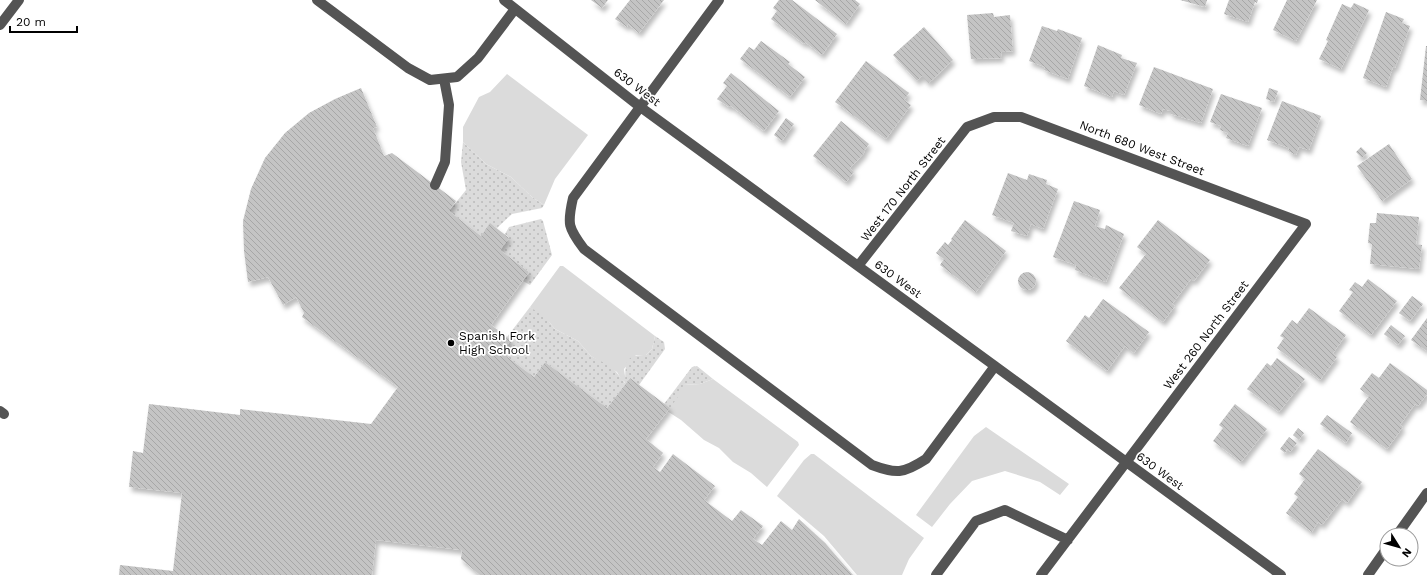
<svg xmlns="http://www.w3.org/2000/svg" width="1427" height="575" font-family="'Work Sans',sans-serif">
	<defs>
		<pattern id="garden-dots" width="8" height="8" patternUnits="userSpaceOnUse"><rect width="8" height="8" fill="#dbdbdb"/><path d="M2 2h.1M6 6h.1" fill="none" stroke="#bababa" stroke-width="1.8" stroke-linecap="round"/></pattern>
		<pattern id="building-back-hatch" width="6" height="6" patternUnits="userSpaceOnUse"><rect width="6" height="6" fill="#c4c4c4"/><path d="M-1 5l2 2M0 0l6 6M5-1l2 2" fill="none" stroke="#a7a7a7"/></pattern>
		<filter id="shadow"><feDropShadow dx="2.5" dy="4.5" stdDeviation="2" flood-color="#0004"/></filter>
	</defs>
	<rect width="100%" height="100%" fill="#fff"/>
	<!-- green -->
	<path fill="#dbdbdb" d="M 507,74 L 588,135 L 555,179 L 544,205 L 532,197 L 511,177 L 486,164 L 463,142 L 463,127 L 479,97 L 490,92 Z
		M 560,266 L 563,266 L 655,336 L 652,349 L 646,355 L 636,355 L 624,369 L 626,383 L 621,379 L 617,372 L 591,356 L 578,341 L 555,329 L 550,323 L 530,307 Z
		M 713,379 L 798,442 L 799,445 L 767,487 L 751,473 L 733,462 L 719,448 L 704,440 L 681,420 L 667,411 L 683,385 L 700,384 Z
		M 986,427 L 1069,484 L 1060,495 L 1040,482 L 1005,471 L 972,481 L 950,504 L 932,527 L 916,515 L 974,436 Z
		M 811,454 L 814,454 L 924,538 L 909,559 L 902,575 L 857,575 L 824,536 L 777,496 L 804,460 Z"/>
	<!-- garden -->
	<path fill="url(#garden-dots)" d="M 463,142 L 486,164 L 511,177 L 532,197 L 544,205 L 542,208 L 512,214 L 497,228 L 490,224 L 481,236 L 449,211 L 466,190 L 461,162 Z
		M 541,219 L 543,221 L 552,255 L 530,285 L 523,281 L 529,272 L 500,250 L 509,238 L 505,234 L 509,227 Z
		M 530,307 L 545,317 L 555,329 L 578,341 L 591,356 L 612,367 L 625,383 C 626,365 623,354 646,355 L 652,349 L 655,336 L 664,342 L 665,349 L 639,385 L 630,378 L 607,408 L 545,362 L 534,377 L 502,353 L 511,340 L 507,337 Z
		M 697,366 L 713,379 L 700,384 L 683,385 L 682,391 L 670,408 L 664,404 L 692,367 Z"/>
	<!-- building -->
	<path fill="url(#building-back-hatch)" filter="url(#shadow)" d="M 591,0 L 608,0 L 602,8 Z
		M 630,0 L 664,0 L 639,33 L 628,24 L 627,27 L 615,19 Z
		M 779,0 L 792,0 L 837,34 L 822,55 L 805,42 L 804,44 L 771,19 L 777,11 L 773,8 Z
		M 815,0 L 855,0 L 860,4 L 846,24 Z
		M 1180,0 L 1207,0 L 1205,7 Z
		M 1229,0 L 1258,0 L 1257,3 L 1255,2 L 1248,22 L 1224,14 Z
		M 1287,0 L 1317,0 L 1296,41 L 1273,30 Z
		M 1354,3 L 1369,10 L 1341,69 L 1319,59 L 1328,41 L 1326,40 L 1342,4 L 1351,8 Z
		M 1386,12 L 1404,19 L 1402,23 L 1410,26 L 1395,68 L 1393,67 L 1386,87 L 1363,78 Z
		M 993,13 L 994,17 L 1010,15 L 1013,51 L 1001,52 L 1002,58 L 971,59 L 967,15 Z
		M 1042,26 L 1057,31 L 1058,29 L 1082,38 L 1068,79 L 1044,70 L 1045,67 L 1029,61 Z
		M 924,27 L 953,60 L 929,83 L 922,76 L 917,81 L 893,55 Z
		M 761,41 L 790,62 L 788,64 L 805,77 L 790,97 L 740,59 L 749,47 L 754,50 Z
		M 1098,45 L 1122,55 L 1121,58 L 1137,63 L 1124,95 L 1114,91 L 1112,97 L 1084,86 Z
		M 1426,46 L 1427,46 L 1427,101 L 1420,100 Z
		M 866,61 L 909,93 L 904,100 L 911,105 L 886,139 L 835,102 Z
		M 1154,67 L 1213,89 L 1201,123 L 1171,114 L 1171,111 L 1163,109 L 1161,114 L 1139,105 Z
		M 731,73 L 779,111 L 764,131 L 731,106 L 729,107 L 717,99 L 727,86 L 723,83 Z
		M 361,88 L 377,127 L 373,128 L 384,156 L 392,153 L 456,201 L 449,211 L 481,236 L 490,223 L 509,238 L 500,250 L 529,272 L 491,325 L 511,340 L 502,353 L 534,377 L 545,362 L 607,408 L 630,378 L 670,408 L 646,439 L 663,453 L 653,467 L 660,472 L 673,454 L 715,486 L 704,500 L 732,521 L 741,510 L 763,526 L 753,539 L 762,545 L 781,521 L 792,530 L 799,519 L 825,543 L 853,575 L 480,575 L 461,559 L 462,550 L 376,540 L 372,575 L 119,575 L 120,565 L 173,571 L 182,493 L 129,487 L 133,451 L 143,453 L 149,404 L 240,415 L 240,409 L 371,424 L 398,387 L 302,317 L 304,313 L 296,297 L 283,305 L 268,277 L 248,282 L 244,251 L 243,221 L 251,189 L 265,158 L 285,133 L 309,113 L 335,99 Z
		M 1269,88 L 1278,91 L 1274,102 L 1266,99 Z
		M 1221,94 L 1262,108 L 1248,146 L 1226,138 L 1228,133 L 1220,130 L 1221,126 L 1210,122 Z
		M 1282,101 L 1321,116 L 1309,150 L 1299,147 L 1296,155 L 1288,151 L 1289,148 L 1267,140 Z
		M 786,118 L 794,124 L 782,141 L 774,135 Z
		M 841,121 L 869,144 L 864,151 L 865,152 L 850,168 L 854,172 L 846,182 L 813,156 Z
		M 1389,144 L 1412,179 L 1382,201 L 1357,166 Z
		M 1361,147 L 1367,153 L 1362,158 L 1356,152 Z
		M 1008,173 L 1027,180 L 1029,174 L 1047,180 L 1046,184 L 1058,189 L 1043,229 L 1031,224 L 1027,236 L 1011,231 L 1014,223 L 992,215 Z
		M 1074,201 L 1100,210 L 1095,226 L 1105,229 L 1106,225 L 1124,234 L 1106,282 L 1075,270 L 1076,265 L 1053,257 Z
		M 1377,213 L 1419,217 L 1416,244 L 1422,245 L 1419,269 L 1370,264 L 1372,244 L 1368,243 L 1370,223 L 1376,223 Z
		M 965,220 L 1006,251 L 976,292 L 940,265 L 944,259 L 936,253 L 945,242 L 948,245 L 952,240 L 951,239 Z
		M 1158,220 L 1210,260 L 1194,281 L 1191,279 L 1176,299 L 1172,304 L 1175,306 L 1163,322 L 1119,288 L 1146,254 L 1137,247 Z
		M1018 281a9 9 0 1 1 18 0a9 9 0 1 1-18 0Z
		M 1368,279 L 1397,301 L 1371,335 L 1339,311 L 1353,292 L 1349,290 L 1355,282 L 1362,287 Z
		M 1412,296 L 1423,304 L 1410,321 L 1399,313 Z
		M 1103,299 L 1149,332 L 1134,353 L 1125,346 L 1107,371 L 1066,341 L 1085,315 L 1089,318 Z
		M 1309,308 L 1346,335 L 1333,353 L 1337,357 L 1320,380 L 1277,348 L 1284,338 L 1280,336 L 1292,320 L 1297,324 Z
		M 1427,318 L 1427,351 L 1411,340 Z
		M 1391,325 L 1405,336 L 1398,345 L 1384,334 Z
		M 1277,358 L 1305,379 L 1279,412 L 1247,389 L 1267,363 L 1271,366 Z
		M 1390,363 L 1427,390 L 1427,394 L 1418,406 L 1415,404 L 1400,425 L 1403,427 L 1387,449 L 1350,422 L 1369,396 L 1360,389 L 1372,373 L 1379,378 Z
		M 1235,404 L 1267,429 L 1241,462 L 1213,441 L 1223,428 L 1219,425 Z
		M 1327,415 L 1352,433 L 1346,443 L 1320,424 Z
		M 1298,428 L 1304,433 L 1299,440 L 1293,435 Z
		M 1289,437 L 1297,443 L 1290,452 L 1287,449 L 1285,453 L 1280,449 Z
		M 1318,449 L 1362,482 L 1347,503 L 1342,499 L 1322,525 L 1318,522 L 1312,532 L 1286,513 L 1298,497 L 1294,494 L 1305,479 L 1299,474 Z"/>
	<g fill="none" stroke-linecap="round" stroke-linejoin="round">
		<!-- minor -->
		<path stroke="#545454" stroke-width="10" d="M 317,0 L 408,68 L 430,80 L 457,77 L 478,58 L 515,9
			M 504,0 L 639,106 L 1281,575
			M 719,0 L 573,198 C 567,224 568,228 584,249 L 872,465 C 896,474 903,474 926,459 L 995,366
			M 0,25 L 19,0
			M 435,185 L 445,162 L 449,105 L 444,79
			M 858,266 L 967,127 L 994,117 L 1021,117 L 1306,224 L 1041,575
			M 0,411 L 4,414
			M 1397,535 L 1427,493
			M 936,575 L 976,521 L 1005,510 L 1068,540
			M 1368,575 L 1387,548"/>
	</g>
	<!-- markers -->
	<circle fill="#000" stroke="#fff" stroke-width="1.5" cx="451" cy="343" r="4"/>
	<g text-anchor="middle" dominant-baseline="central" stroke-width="3.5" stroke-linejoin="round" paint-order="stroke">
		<!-- street labels -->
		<g font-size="12" fill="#000" stroke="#fff">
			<text transform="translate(637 87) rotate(37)">630 West</text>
			<text transform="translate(1142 148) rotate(21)">North 680 West Street</text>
			<text transform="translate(903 189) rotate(-52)">West 170 North Street</text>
			<text transform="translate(898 279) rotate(36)">630 West</text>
			<text transform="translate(1206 335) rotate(-53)">West 260 North Street</text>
			<text transform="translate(1160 471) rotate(36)">630 West</text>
		</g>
		<!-- poi labels -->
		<g font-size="12" fill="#000" stroke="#fff" text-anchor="start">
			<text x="459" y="336">Spanish Fork<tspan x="459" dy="14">High School</tspan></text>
		</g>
	</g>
	<!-- north arrow -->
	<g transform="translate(1399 547) rotate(127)"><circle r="19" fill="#ffffff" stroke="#999999"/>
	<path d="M0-3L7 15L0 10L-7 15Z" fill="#000000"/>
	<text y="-6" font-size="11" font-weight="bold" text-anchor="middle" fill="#000000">N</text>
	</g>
	<!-- scale -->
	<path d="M10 26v6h67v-6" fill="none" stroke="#000000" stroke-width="2"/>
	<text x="16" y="26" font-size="12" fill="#000000" stroke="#ffffff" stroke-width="3" paint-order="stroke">20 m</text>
</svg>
